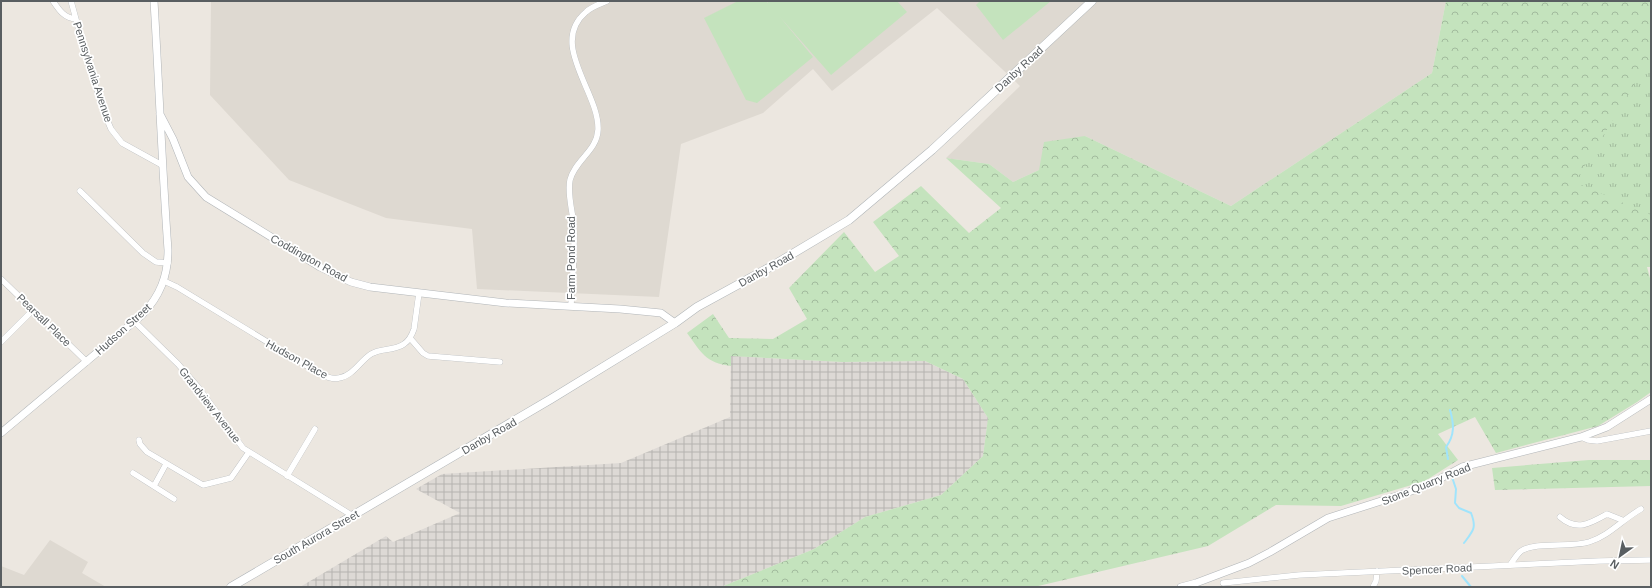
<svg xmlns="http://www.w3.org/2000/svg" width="1652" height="588" font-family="Helvetica,sans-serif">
	<defs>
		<pattern id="industrial-grid" width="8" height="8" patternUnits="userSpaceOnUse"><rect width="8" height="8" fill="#ddd9d5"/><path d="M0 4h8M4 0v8" fill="none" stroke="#b6b3b0"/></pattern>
		<pattern id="forest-crowns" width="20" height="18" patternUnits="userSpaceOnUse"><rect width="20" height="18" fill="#c4e3bd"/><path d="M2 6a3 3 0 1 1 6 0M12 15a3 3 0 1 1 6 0" fill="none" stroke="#a2bb9d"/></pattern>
		<pattern id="park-tufts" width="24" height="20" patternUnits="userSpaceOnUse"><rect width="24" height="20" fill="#c4e3bd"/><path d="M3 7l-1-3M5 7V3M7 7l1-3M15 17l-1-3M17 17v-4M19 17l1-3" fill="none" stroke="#a2bb9d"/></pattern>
	</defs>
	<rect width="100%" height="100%" fill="#ece7e0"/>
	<!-- industrial -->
	<path fill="url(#industrial-grid)" d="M 731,356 L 842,362 L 925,361 L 963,379 L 988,418 L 983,456 L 941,495 L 865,517 L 814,549 L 721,587 L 300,587 L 386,536 L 393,542 L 460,513 L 416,489 L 442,474 L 621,463 L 730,417 Z"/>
	<!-- education -->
	<path fill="#ded9d1" d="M 211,1 L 1446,1 L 1432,73 L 1231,206 L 1085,136 L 1039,170 L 1013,182 L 989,164 L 946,158 L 1020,86 L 937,8 L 832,91 L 813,69 L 763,113 L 681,144 L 659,297 L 477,289 L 472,229 L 386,218 L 289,180 L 210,95 Z
		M 50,540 L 88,562 L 82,573 L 106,587 L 1,587 L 1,566 L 24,575 Z"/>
	<!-- forest -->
	<path fill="url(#forest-crowns)" d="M 1446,1 L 1651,1 L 1651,267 L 1647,267 L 1651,282 L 1651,392 L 1637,402 L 1598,426 L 1496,453 L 1475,417 L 1438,434 L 1458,460 L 1425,481 L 1341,506 L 1276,505 L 1208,546 L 1034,587 L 721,587 L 814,549 L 865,517 L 941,495 L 983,456 L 988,418 L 963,379 L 925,361 L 842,362 L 731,356 L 731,366 C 705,363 701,352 687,333 L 713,314 L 729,338 L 773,339 L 807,319 L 789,288 L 844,232 L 875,272 L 899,256 L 873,222 L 921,186 L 969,233 L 1001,208 L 946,158 L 989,164 L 1013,182 L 1039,170 L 1044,142 L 1085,136 L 1231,206 L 1432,73 Z
		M 1589,460 L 1651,460 L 1651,486 L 1495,490 L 1492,468 Z"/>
	<!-- park -->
	<path fill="url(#park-tufts)" d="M 1651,57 L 1651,215 L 1575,182 Z"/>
	<!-- pitch -->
	<path fill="#c4e3bd" d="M 738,1 L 766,1 L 768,3 L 768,1 L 897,1 L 907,12 L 831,75 L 780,17 L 813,57 L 757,103 L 746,100 L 704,18 Z
		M 980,1 L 1051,1 L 1003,40 L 976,5 Z"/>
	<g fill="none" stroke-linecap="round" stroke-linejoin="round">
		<!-- stream -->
		<path stroke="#a0e4fc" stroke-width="2" d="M 1448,459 L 1446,447 C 1455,435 1454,424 1450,410
			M 1452,477 L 1456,489 L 1455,503 L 1459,508 L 1471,513 C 1477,528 1473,531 1464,543
			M 1462,576 L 1471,587"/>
		<!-- minor casing -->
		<g stroke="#b1b5b8" stroke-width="6">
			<path id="minor" d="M 53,1 C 59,10 64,18 76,19
				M 71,1 L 88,63 L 106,117 L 111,129 L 122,143 L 162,165
				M 80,191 L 143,253 L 156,262 L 168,263
				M 1,279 L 87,362
				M 164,281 L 177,287 L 315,371 C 323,375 331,380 339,378 C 353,376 360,361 371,354 C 381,348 394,351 404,344 C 410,340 412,335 414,329 L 419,293
				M 571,306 C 572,281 575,254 574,228 C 573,212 567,195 570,180 C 575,160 597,151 598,130 C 600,93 548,44 586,12 C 591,7 600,4 607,1
				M 135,322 L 178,364 L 198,387 L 243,448 L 353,516
				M 410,338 L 423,353 L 428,356 L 500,362
				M 1,342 L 33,310
				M 1581,437 L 1588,440 L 1597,441 L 1651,431
				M 139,440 L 140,444 L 147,452 L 203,485 L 231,478 L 249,452
				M 133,473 L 174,499
				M 287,476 L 315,429
				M 154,486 L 166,464
				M 1560,517 C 1577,532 1591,523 1607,514 L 1622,520
				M 1510,565 C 1513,561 1517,554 1521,551 C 1536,541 1570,548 1589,542 C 1609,536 1623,519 1641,509
				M 1223,583 L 1299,575 L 1599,561 L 1651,560
				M 1373,587 L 1376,581 L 1377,571"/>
		</g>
		<!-- tertiary casing -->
		<g stroke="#b1b5b8" stroke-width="8">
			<path id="tertiary" d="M 160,114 L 173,139 L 188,177 L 206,197 L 320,267 L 351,282 L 370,287 L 506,303 L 620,309 L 661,313 L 675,323
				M 1,433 L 142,315 C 160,296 168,276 168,250 C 162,167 159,84 154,1
				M 1181,587 L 1196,583 L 1249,563 L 1270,552 L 1328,518 L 1406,493 L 1432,483 L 1462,467 L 1581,437 L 1607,427 L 1651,399"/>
		</g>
		<!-- secondary casing -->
		<g stroke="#b0b5b8" stroke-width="9">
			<path id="secondary" d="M 231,587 L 551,399 L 675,323 L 697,307 L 772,266 L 849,220 L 932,150 L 1092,1"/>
		</g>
		<!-- minor -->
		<use href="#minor" stroke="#fff" stroke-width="5.5"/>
		<!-- tertiary -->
		<use href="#tertiary" stroke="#fff" stroke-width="7"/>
		<!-- secondary -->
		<use href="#secondary" stroke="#fff" stroke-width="8"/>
	</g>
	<g text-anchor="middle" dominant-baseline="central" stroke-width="3.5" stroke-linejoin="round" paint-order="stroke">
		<!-- street labels -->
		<g font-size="11" fill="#595e61" stroke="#fff">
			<text transform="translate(1019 69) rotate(-43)">Danby Road</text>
			<text transform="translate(93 72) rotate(72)">Pennsylvania Avenue</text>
			<text transform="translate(309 258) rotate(29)">Coddington Road</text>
			<text transform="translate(571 258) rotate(-90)">Farm Pond Road</text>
			<text transform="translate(766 269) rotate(-29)">Danby Road</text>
			<text transform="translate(44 320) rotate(44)">Pearsall Place</text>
			<text transform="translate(123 329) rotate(-42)">Hudson Street</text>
			<text transform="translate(297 359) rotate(29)">Hudson Place</text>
			<text transform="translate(210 405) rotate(52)">Grandview Avenue</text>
			<text transform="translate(489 436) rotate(-30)">Danby Road</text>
			<text transform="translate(1426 484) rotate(-22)">Stone Quarry Road</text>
			<text transform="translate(316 537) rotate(-30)">South Aurora Street</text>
			<text transform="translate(1437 569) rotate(-3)">Spencer Road</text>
		</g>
	</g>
	<!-- border -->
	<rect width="1652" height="588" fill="none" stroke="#595e61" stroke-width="4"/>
	<!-- north arrow -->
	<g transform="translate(1620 556) rotate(213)" stroke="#ffffff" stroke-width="3" paint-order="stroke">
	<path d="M0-3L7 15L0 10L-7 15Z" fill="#595e61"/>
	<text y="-6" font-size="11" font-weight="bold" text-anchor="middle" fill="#595e61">N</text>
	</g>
</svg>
